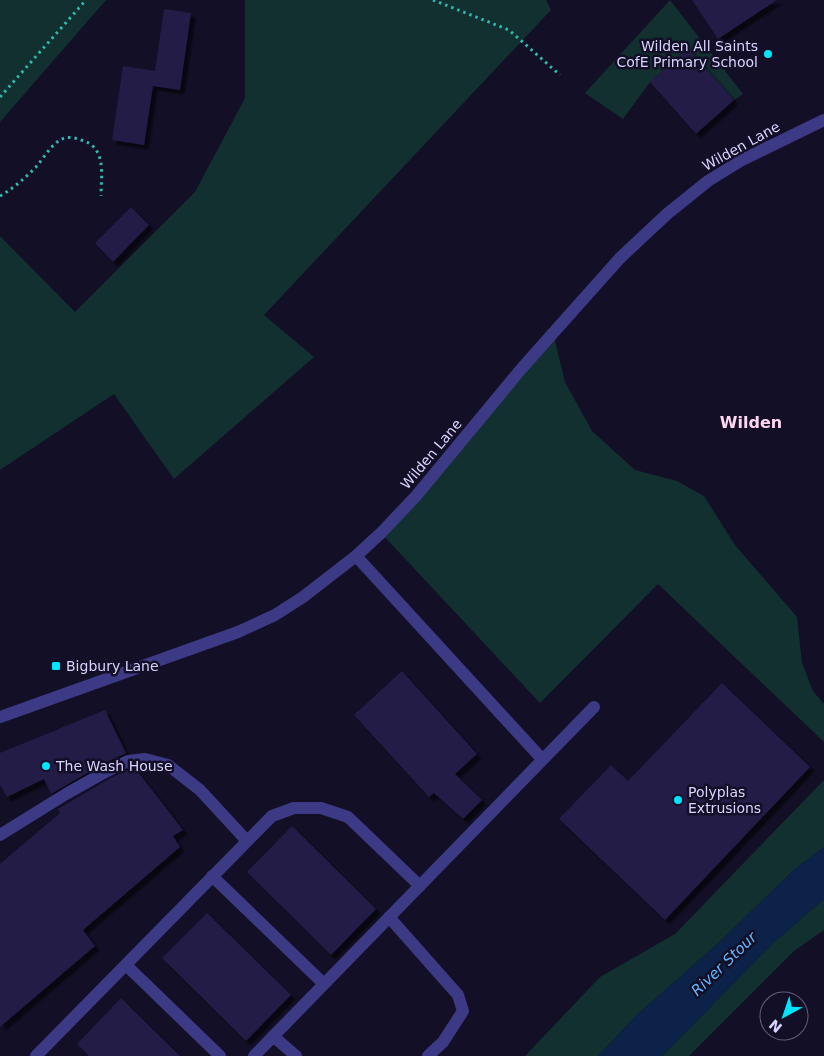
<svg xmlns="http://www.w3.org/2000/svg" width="824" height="1056" font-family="'DejaVu Sans',sans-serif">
	<defs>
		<filter id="shadow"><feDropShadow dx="4.5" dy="4.5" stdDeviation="1" flood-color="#0009"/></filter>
	</defs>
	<rect width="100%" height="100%" fill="#130f26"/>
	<!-- green -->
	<path fill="#12302f" d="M 0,0 L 106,0 L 0,122 Z
		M 245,0 L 546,0 L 551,10 L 264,315 L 314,357 L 174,479 L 114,394 L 0,470 L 0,236 L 75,312 L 195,192 L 245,98 Z
		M 670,0 L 743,94 L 734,100 L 688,48 L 650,82 L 623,119 L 585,93 Z
		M 553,333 L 565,382 L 592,431 L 635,470 L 677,481 L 704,496 L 735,545 L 797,617 L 802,663 L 813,691 L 824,704 L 824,742 L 658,584 L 540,703 L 381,533 Z
		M 824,780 L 824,847 L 794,870 L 714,947 L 639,1013 L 598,1056 L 525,1056 L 600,977 L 675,934 Z
		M 824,899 L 824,930 L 794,951 L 689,1056 L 662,1056 L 774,942 Z"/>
	<!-- water -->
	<path fill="#0c2248" d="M 824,847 L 824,899 L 774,942 L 662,1056 L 598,1056 L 639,1013 L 714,947 L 794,870 Z"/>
	<!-- building -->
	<path fill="#241b47" filter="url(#shadow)" d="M 692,0 L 777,0 L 718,39 Z
		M 164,9 L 191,13 L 180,90 L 153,86 L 144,145 L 112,140 L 123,66 L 155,71 Z
		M 688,48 L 734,100 L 696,134 L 650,82 Z
		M 131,207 L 149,225 L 113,262 L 95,243 Z
		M 402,671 L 477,754 L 455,774 L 482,800 L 463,819 L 434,793 L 429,797 L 354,715 Z
		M 722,683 L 810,767 L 665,920 L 559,819 L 611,765 L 628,781 Z
		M 105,710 L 126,753 L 101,765 L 51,794 L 44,779 L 7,797 L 0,785 L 0,753 Z
		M 135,768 L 183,830 L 173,836 L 180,847 L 83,930 L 95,946 L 0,1027 L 0,864 L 60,813 L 58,809 L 109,779 L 130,769 Z
		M 292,826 L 376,909 L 331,955 L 247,872 Z
		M 207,913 L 291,995 L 246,1041 L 162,958 Z
		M 121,998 L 180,1056 L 89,1056 L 77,1044 Z"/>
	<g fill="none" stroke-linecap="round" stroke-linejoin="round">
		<!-- path -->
		<path stroke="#2fb8b0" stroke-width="3" stroke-dasharray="2.5 4" stroke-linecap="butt" d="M 433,0 L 509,30 L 560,75
			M 0,97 L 86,0
			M 0,196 C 14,188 25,178 36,167 C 44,158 51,144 62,139 C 68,136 76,138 81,140 C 107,147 101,174 101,196"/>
		<!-- minor -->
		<path stroke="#3d3a85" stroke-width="12" d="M 356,556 L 542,759
			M 0,717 L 238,632 L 275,615 L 303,597 L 356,556 L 381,533 L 416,496 L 522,368 L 620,258 L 667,214 L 708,181 L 742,160 L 824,120
			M 0,835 L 66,794 L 105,772 L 128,761 L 145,759 L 168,765 L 200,790 L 247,841
			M 212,876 L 324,984
			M 389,917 L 458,995 L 463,1011 L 443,1042 L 428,1056
			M 126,965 L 220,1056
			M 273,1036 L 296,1056
			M 36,1056 L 272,816 L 294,808 L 321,808 L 348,817 L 420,886
			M 254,1056 L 594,707"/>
	</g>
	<!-- markers -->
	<g fill="#00e5ff" stroke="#130f26" stroke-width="2">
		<circle cx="768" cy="54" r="5"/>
		<rect x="51" y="661" width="10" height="10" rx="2.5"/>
		<circle cx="46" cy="766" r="5"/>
		<circle cx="678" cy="800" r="5"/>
	</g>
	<g text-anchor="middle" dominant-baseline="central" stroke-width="5" stroke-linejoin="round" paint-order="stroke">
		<!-- poi labels -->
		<g font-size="14" fill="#d9d4ff" stroke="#130f26" text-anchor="start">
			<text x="758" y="46" text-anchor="end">Wilden All Saints<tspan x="758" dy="16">CofE Primary School</tspan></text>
			<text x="66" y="666">Bigbury Lane</text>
			<text x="56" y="766">The Wash House</text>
			<text x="688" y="792">Polyplas<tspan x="688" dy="16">Extrusions</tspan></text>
		</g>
		<!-- street labels -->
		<g font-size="14" fill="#d9d4ff" stroke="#130f26">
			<text transform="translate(741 146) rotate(-29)">Wilden Lane</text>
			<text transform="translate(431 454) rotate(-50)">Wilden Lane</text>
		</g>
		<!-- water labels -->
		<g font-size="15" font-style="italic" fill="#62b6ff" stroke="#130f26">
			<text transform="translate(724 964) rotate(-44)">River Stour</text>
		</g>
		<!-- quarter labels -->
		<g font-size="16" font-weight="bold" fill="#ffd6f0" stroke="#130f26">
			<text x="751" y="422">Wilden</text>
		</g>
	</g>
	<!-- north arrow -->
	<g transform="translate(784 1016) rotate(220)"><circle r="24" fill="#130f26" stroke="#625e7d"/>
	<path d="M0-4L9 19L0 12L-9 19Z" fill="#00e5ff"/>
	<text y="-8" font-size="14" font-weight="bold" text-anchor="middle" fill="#d9d4ff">N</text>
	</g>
</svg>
